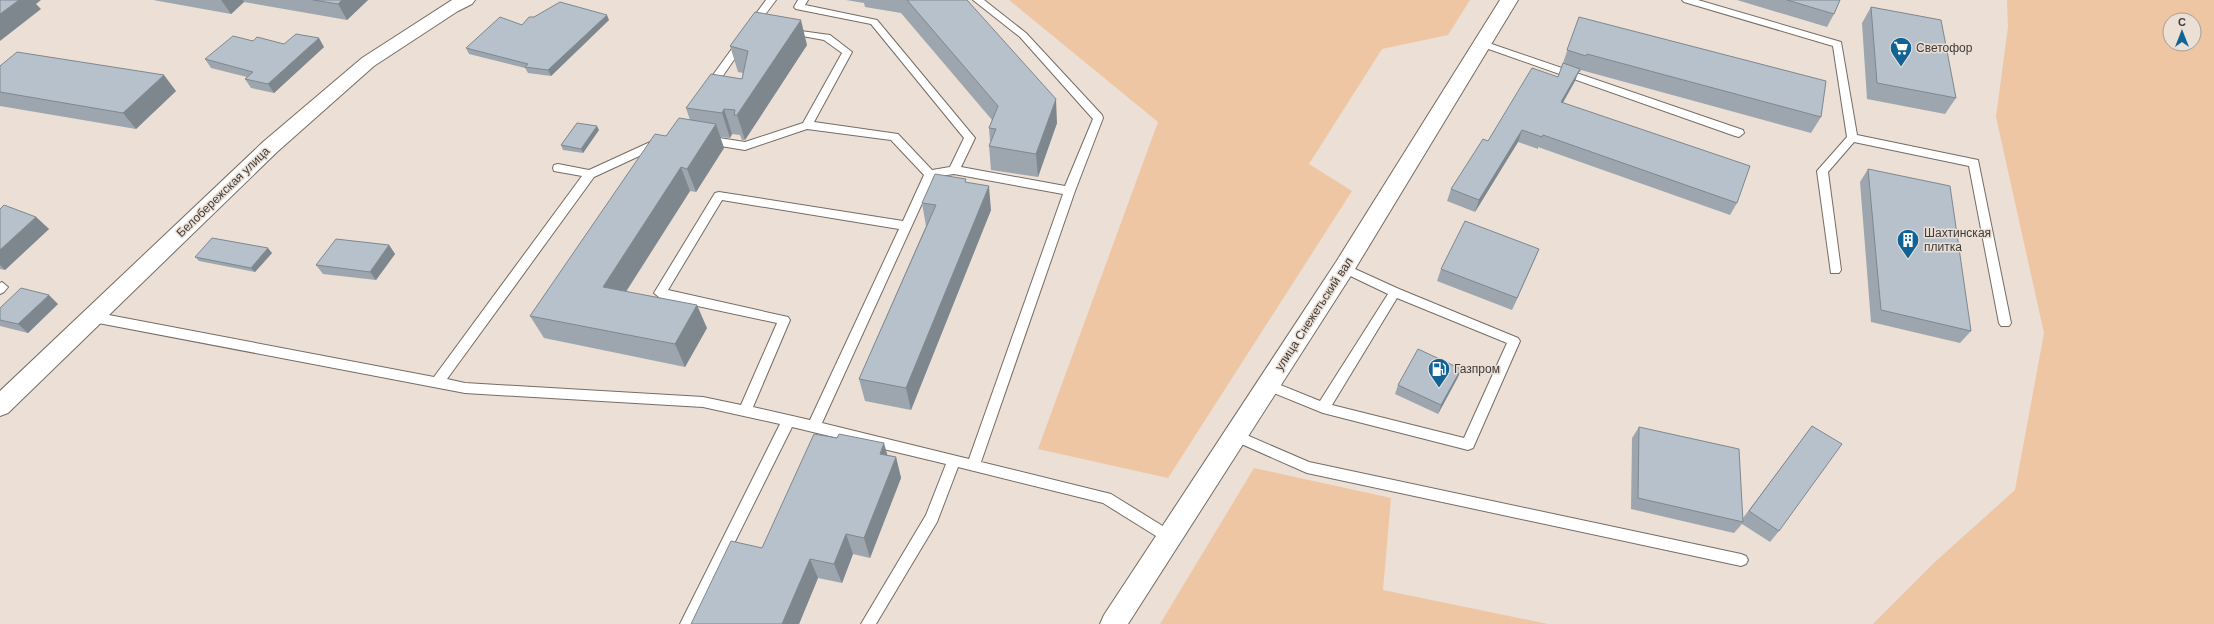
<svg xmlns="http://www.w3.org/2000/svg" width="2214" height="624" font-family="Helvetica,sans-serif">
	<rect width="100%" height="100%" fill="#ebdfd6"/>
	<!-- green -->
	<path fill="#eec6a4" fill-rule="evenodd" d="M 1009,0 L 1470,0 L 1448,35 L 1382,49 L 1309,164 L 1352,191 L 1168,478 L 1038,449 L 1158,122 Z
		M 2007,0 L 2214,0 L 2214,624 L 1873,624 L 1936,561 L 2015,490 L 2044,333 L 1996,117 L 2008,27 ZM 2170,20 L 2194,20 L 2194,44 L 2170,44 Z
		M 1254,468 L 1391,498 L 1383,590 L 1548,624 L 1160,624 Z"/>
	<g fill="none" stroke-linecap="round" stroke-linejoin="round">
		<!-- lane casing -->
		<g stroke="#766c64" stroke-width="2">
			<path id="lane" d="M 766,0 L 776,0 L 755,28 L 749,28 L 747,26 Z
				M 798,0 L 808,0 L 805,5 L 877,20 L 975,138 L 961,167 L 1065,186 L 1093,119 L 1020,37 L 973,0 L 984,0 L 1026,33 L 1102,115 L 1103,118 L 1075,191 L 981,462 L 1111,494 L 1174,533 L 1176,537 L 1174,541 L 1169,543 L 1164,541 L 1103,503 L 958,467 L 937,522 L 876,624 L 861,624 L 926,515 L 946,464 L 792,427 L 694,624 L 680,624 L 780,424 L 703,407 L 465,393 L 93,322 L 89,320 L 87,317 L 89,314 L 93,312 L 434,377 L 582,176 L 554,171 L 553,168 L 554,165 L 558,164 L 589,170 L 659,138 L 663,139 L 664,142 L 663,145 L 594,177 L 447,379 L 465,383 L 703,397 L 741,405 L 777,323 L 660,298 L 654,293 L 715,193 L 719,192 L 903,221 L 924,175 L 891,140 L 807,129 L 745,150 L 702,143 L 701,140 L 706,136 L 745,142 L 803,123 L 842,53 L 824,40 L 786,33 L 786,29 L 830,35 L 852,52 L 814,122 L 898,134 L 932,170 L 950,167 L 964,138 L 871,24 L 796,9 L 794,7 ZM 954,174 L 1063,194 L 969,459 L 822,423 L 934,177 ZM 722,200 L 899,229 L 810,420 L 753,407 L 790,320 L 788,317 L 668,290 Z
				M 1682,0 L 1698,0 L 1841,42 L 1857,135 L 1978,160 L 2011,323 L 2009,326 L 2001,326 L 1999,323 L 1969,166 L 1854,142 L 1828,172 L 1841,270 L 1839,273 L 1831,273 L 1817,171 L 1847,137 L 1833,46 L 1684,2 Z
				M 742,38 L 747,41 L 713,90 L 705,90 L 705,86 L 739,39 Z
				M 1483,41 L 1743,130 L 1744,133 L 1739,137 L 1735,136 L 1480,46 L 1480,42 Z
				M 1344,264 L 1399,289 L 1518,338 L 1520,341 L 1473,448 L 1468,450 L 1323,413 L 1264,389 L 1262,385 L 1264,381 L 1268,380 L 1320,401 L 1388,294 L 1340,271 L 1338,268 ZM 1397,298 L 1507,343 L 1464,438 L 1332,405 Z
				M 2,282 L 8,287 L 4,292 L 0,294 L 0,283 Z
				M 1235,430 L 1309,462 L 1741,554 L 1746,556 L 1748,560 L 1746,564 L 1741,566 L 1307,473 L 1230,439 L 1229,435 L 1230,431 Z"/>
		</g>
		<!-- street casing -->
		<g stroke="#766c64" stroke-width="2">
			<path id="street" d="M 452,0 L 475,0 L 472,4 L 458,11 L 374,66 L 277,152 L 8,413 L 0,416 L 0,391 L 263,142 L 362,58 Z"/>
		</g>
		<!-- primary casing -->
		<g stroke="#766c64" stroke-width="2">
			<path id="primary" d="M 1500,0 L 1518,0 L 1352,274 L 1128,624 L 1100,624 L 1104,615 L 1336,262 Z"/>
		</g>
		<!-- lane -->
		<use href="#lane" fill="#fff" fill-rule="evenodd"/>
		<!-- street -->
		<use href="#street" fill="#fff" fill-rule="evenodd"/>
		<!-- primary -->
		<use href="#primary" fill="#fff" fill-rule="evenodd"/>
	</g>
	<!-- wall -->
	<path fill="#9da6af" d="M 153,0 L 368,0 L 347,20 L 244,2 L 231,14 Z
		M 846,0 L 967,0 L 1057,123 L 1038,177 L 991,170 L 989,146 L 990,142 L 989,128 L 992,120 L 901,13 L 865,7 L 864,3 Z
		M 1737,0 L 1840,0 L 1834,14 L 1827,27 Z
		M 1871,7 L 1956,98 L 1945,114 L 1867,99 L 1862,23 Z
		M 534,17 L 609,20 L 551,76 L 528,73 L 525,68 L 469,54 L 466,48 L 522,25 Z
		M 1579,17 L 1821,117 L 1811,133 L 1581,70 L 1580,72 L 1578,72 L 1575,81 L 1563,103 L 1737,203 L 1730,215 L 1538,147 L 1538,149 L 1518,142 L 1475,212 L 1447,201 L 1451,189 L 1488,141 L 1558,77 Z
		M 253,41 L 284,44 L 324,47 L 274,93 L 251,88 L 245,79 L 247,77 L 211,68 L 205,59 Z
		M 807,45 L 745,140 L 742,140 L 740,135 L 732,134 L 730,138 L 720,137 L 724,148 L 696,192 L 690,191 L 626,292 L 707,328 L 685,367 L 544,338 L 530,316 L 666,136 L 690,120 L 686,108 L 742,79 L 743,73 L 738,72 L 730,46 Z
		M 0,66 L 176,91 L 136,129 L 0,106 Z
		M 599,130 L 583,153 L 563,150 L 561,145 Z
		M 1868,169 L 1971,331 L 1960,343 L 1871,322 L 1860,182 Z
		M 967,183 L 991,210 L 911,410 L 865,401 L 859,379 L 926,226 L 922,203 Z
		M 0,209 L 36,217 L 49,229 L 5,270 L 0,269 Z
		M 389,245 L 395,254 L 376,280 L 323,274 L 316,265 Z
		M 1539,249 L 1512,310 L 1437,281 L 1441,269 Z
		M 272,253 L 255,272 L 199,261 L 195,257 Z
		M 58,304 L 28,333 L 0,326 L 0,308 Z
		M 1461,369 L 1458,377 L 1438,414 L 1395,394 L 1398,385 Z
		M 1812,426 L 1779,531 L 1770,542 L 1742,524 L 1734,533 L 1631,509 L 1632,438 L 1639,427 L 1743,518 Z
		M 888,455 L 896,457 L 901,478 L 870,558 L 853,554 L 842,583 L 818,578 L 799,624 L 691,624 L 762,548 Z"/>
	<!-- shaded-wall -->
	<path fill="#7f878e" d="M 19,0 L 41,0 L 36,4 L 41,9 L 0,41 L 0,14 Z
		M 221,0 L 243,0 L 244,2 L 231,14 Z
		M 342,0 L 368,0 L 347,20 L 338,4 Z
		M 607,15 L 609,20 L 551,76 L 548,70 Z
		M 801,20 L 807,45 L 745,140 L 737,115 Z
		M 319,38 L 324,47 L 274,93 L 268,84 Z
		M 1580,69 L 1575,81 L 1556,114 L 1561,102 Z
		M 164,75 L 176,91 L 136,129 L 123,113 Z
		M 1056,99 L 1057,123 L 1038,177 L 1036,154 Z
		M 724,109 L 732,134 L 730,138 L 722,113 Z
		M 716,124 L 724,148 L 696,192 L 687,169 Z
		M 597,126 L 599,130 L 583,153 L 581,149 Z
		M 1522,130 L 1518,142 L 1475,212 L 1479,200 Z
		M 681,167 L 690,191 L 614,310 L 603,287 Z
		M 989,186 L 991,210 L 911,410 L 906,388 Z
		M 36,217 L 49,229 L 5,270 L 0,265 L 0,250 Z
		M 389,245 L 395,254 L 376,280 L 370,272 Z
		M 268,248 L 272,253 L 255,272 L 251,268 Z
		M 1539,249 L 1534,261 L 1512,310 L 1517,298 Z
		M 49,295 L 58,304 L 28,333 L 18,324 Z
		M 697,305 L 707,328 L 685,367 L 675,344 Z
		M 1461,369 L 1458,377 L 1438,414 L 1441,405 Z
		M 884,443 L 890,464 L 880,454 Z
		M 896,457 L 901,478 L 870,558 L 864,538 Z
		M 846,534 L 853,554 L 842,583 L 834,564 Z
		M 810,559 L 818,578 L 799,624 L 782,624 Z"/>
	<!-- building -->
	<path fill="#b6c1cb" stroke="#7f878e" d="M 0,0 L 19,0 L 0,14 Z
		M 313,0 L 342,0 L 338,4 Z
		M 907,0 L 967,0 L 1056,99 L 1036,154 L 989,146 L 996,129 L 989,128 L 998,106 Z
		M 1787,0 L 1840,0 L 1834,14 Z
		M 560,2 L 607,15 L 548,70 L 525,67 L 528,64 L 466,48 L 500,17 L 522,25 L 529,17 L 534,17 Z
		M 1871,7 L 1941,20 L 1956,98 L 1877,83 Z
		M 755,12 L 801,20 L 737,115 L 734,115 L 735,110 L 724,109 L 722,113 L 686,108 L 711,74 L 742,79 L 748,51 L 730,46 Z
		M 1579,17 L 1826,81 L 1821,117 L 1587,54 L 1586,56 L 1567,50 Z
		M 296,34 L 319,38 L 268,84 L 245,79 L 253,72 L 205,59 L 233,36 L 253,41 L 257,37 L 284,44 Z
		M 17,52 L 164,75 L 123,113 L 0,92 L 0,66 Z
		M 1563,63 L 1580,69 L 1561,102 L 1750,166 L 1737,203 L 1543,135 L 1542,137 L 1522,130 L 1479,200 L 1451,189 L 1483,139 L 1488,141 L 1532,68 L 1558,77 Z
		M 679,118 L 716,124 L 687,169 L 681,167 L 603,287 L 697,305 L 675,344 L 530,316 L 655,134 L 666,136 Z
		M 577,123 L 597,126 L 581,149 L 561,145 Z
		M 1868,169 L 1950,186 L 1971,331 L 1881,310 Z
		M 935,174 L 966,179 L 965,182 L 989,186 L 906,388 L 859,379 L 936,205 L 922,203 Z
		M 4,205 L 36,217 L 0,250 L 0,209 Z
		M 1465,221 L 1539,249 L 1517,298 L 1441,269 Z
		M 212,238 L 268,248 L 251,268 L 195,257 Z
		M 336,239 L 389,245 L 370,272 L 316,265 Z
		M 21,288 L 49,295 L 18,324 L 0,320 L 0,308 Z
		M 1418,349 L 1461,369 L 1441,405 L 1398,385 Z
		M 1812,426 L 1842,444 L 1779,531 L 1749,511 Z
		M 1639,427 L 1739,449 L 1743,522 L 1638,498 Z
		M 814,434 L 837,438 L 839,434 L 884,443 L 880,454 L 896,457 L 864,538 L 846,534 L 834,564 L 810,559 L 782,624 L 691,624 L 731,541 L 762,548 Z"/>
	<!-- icons -->
	<defs>
		<g id="supermarket-pin" transform="scale(1.15)"><path d="M0 17L-7.5 6A9.5 9.5 0 1 1 7.5 6Z" fill="#106495" stroke="#ebdfd6"/><path d="M-6-5.5h2.5l.6 2H6L4.5 2H-2.5L-4.4-4H-6ZM-1.5 3.2a1.3 1.3 0 1 0 .1 0ZM3 3.2a1.3 1.3 0 1 0 .1 0Z" fill="#fff"/></g>
		<g id="building-pin" transform="scale(1.15)"><path d="M0 17L-7.5 6A9.5 9.5 0 1 1 7.5 6Z" fill="#106495" stroke="#ebdfd6"/><path d="M-4-6H4V6H1V3H-1V6H-4ZM-2.5-4.3h1.7v1.8h-1.7ZM.8-4.3h1.7v1.8H.8ZM-2.5-1h1.7V.8h-1.7ZM.8-1h1.7V.8H.8Z" fill="#fff"/></g>
		<g id="fuel-pin" transform="scale(1.15)"><path d="M0 17L-7.5 6A9.5 9.5 0 1 1 7.5 6Z" fill="#106495" stroke="#ebdfd6"/><path d="M-5.5-6h7V0h2V4h1.3V-2.5L3-4.5l.8-.8L6-3V5H2.5V1h-1V6h-7ZM-4.2-4.7v3.2H.2V-4.7Z" fill="#fff"/></g>
	</defs>
	<g fill-rule="evenodd">
		<use href="#supermarket-pin" x="1901" y="48"/>
		<use href="#building-pin" x="1908" y="240"/>
		<use href="#fuel-pin" x="1439" y="369"/>
	</g>
	<g text-anchor="middle" dominant-baseline="central" stroke-width="3" stroke-linejoin="round" paint-order="stroke">
		<!-- poi labels -->
		<g font-size="12" fill="#3f3b37" stroke="#ebdfd6" text-anchor="start">
			<text x="1916" y="48">Светофор</text>
			<text x="1924" y="233">Шахтинская<tspan x="1924" dy="14">плитка</tspan></text>
			<text x="1454" y="369">Газпром</text>
		</g>
		<!-- street labels -->
		<g font-size="12" fill="#3f3b37" stroke="#ebdfd6">
			<text transform="translate(223 192) rotate(-44)">Белобережская улица</text>
			<text transform="translate(1314 314) rotate(-57)">улица Снежетьский вал</text>
		</g>
	</g>
	<!-- north arrow -->
	<g transform="translate(2182 32)"><circle r="19" fill="#ebdfd6" stroke="#a69d96"/>
	<path d="M0-3L7 15L0 10L-7 15Z" fill="#106495"/>
	<text y="-6" font-size="11" font-weight="bold" text-anchor="middle" fill="#3f3b37">С</text>
	</g>
</svg>
